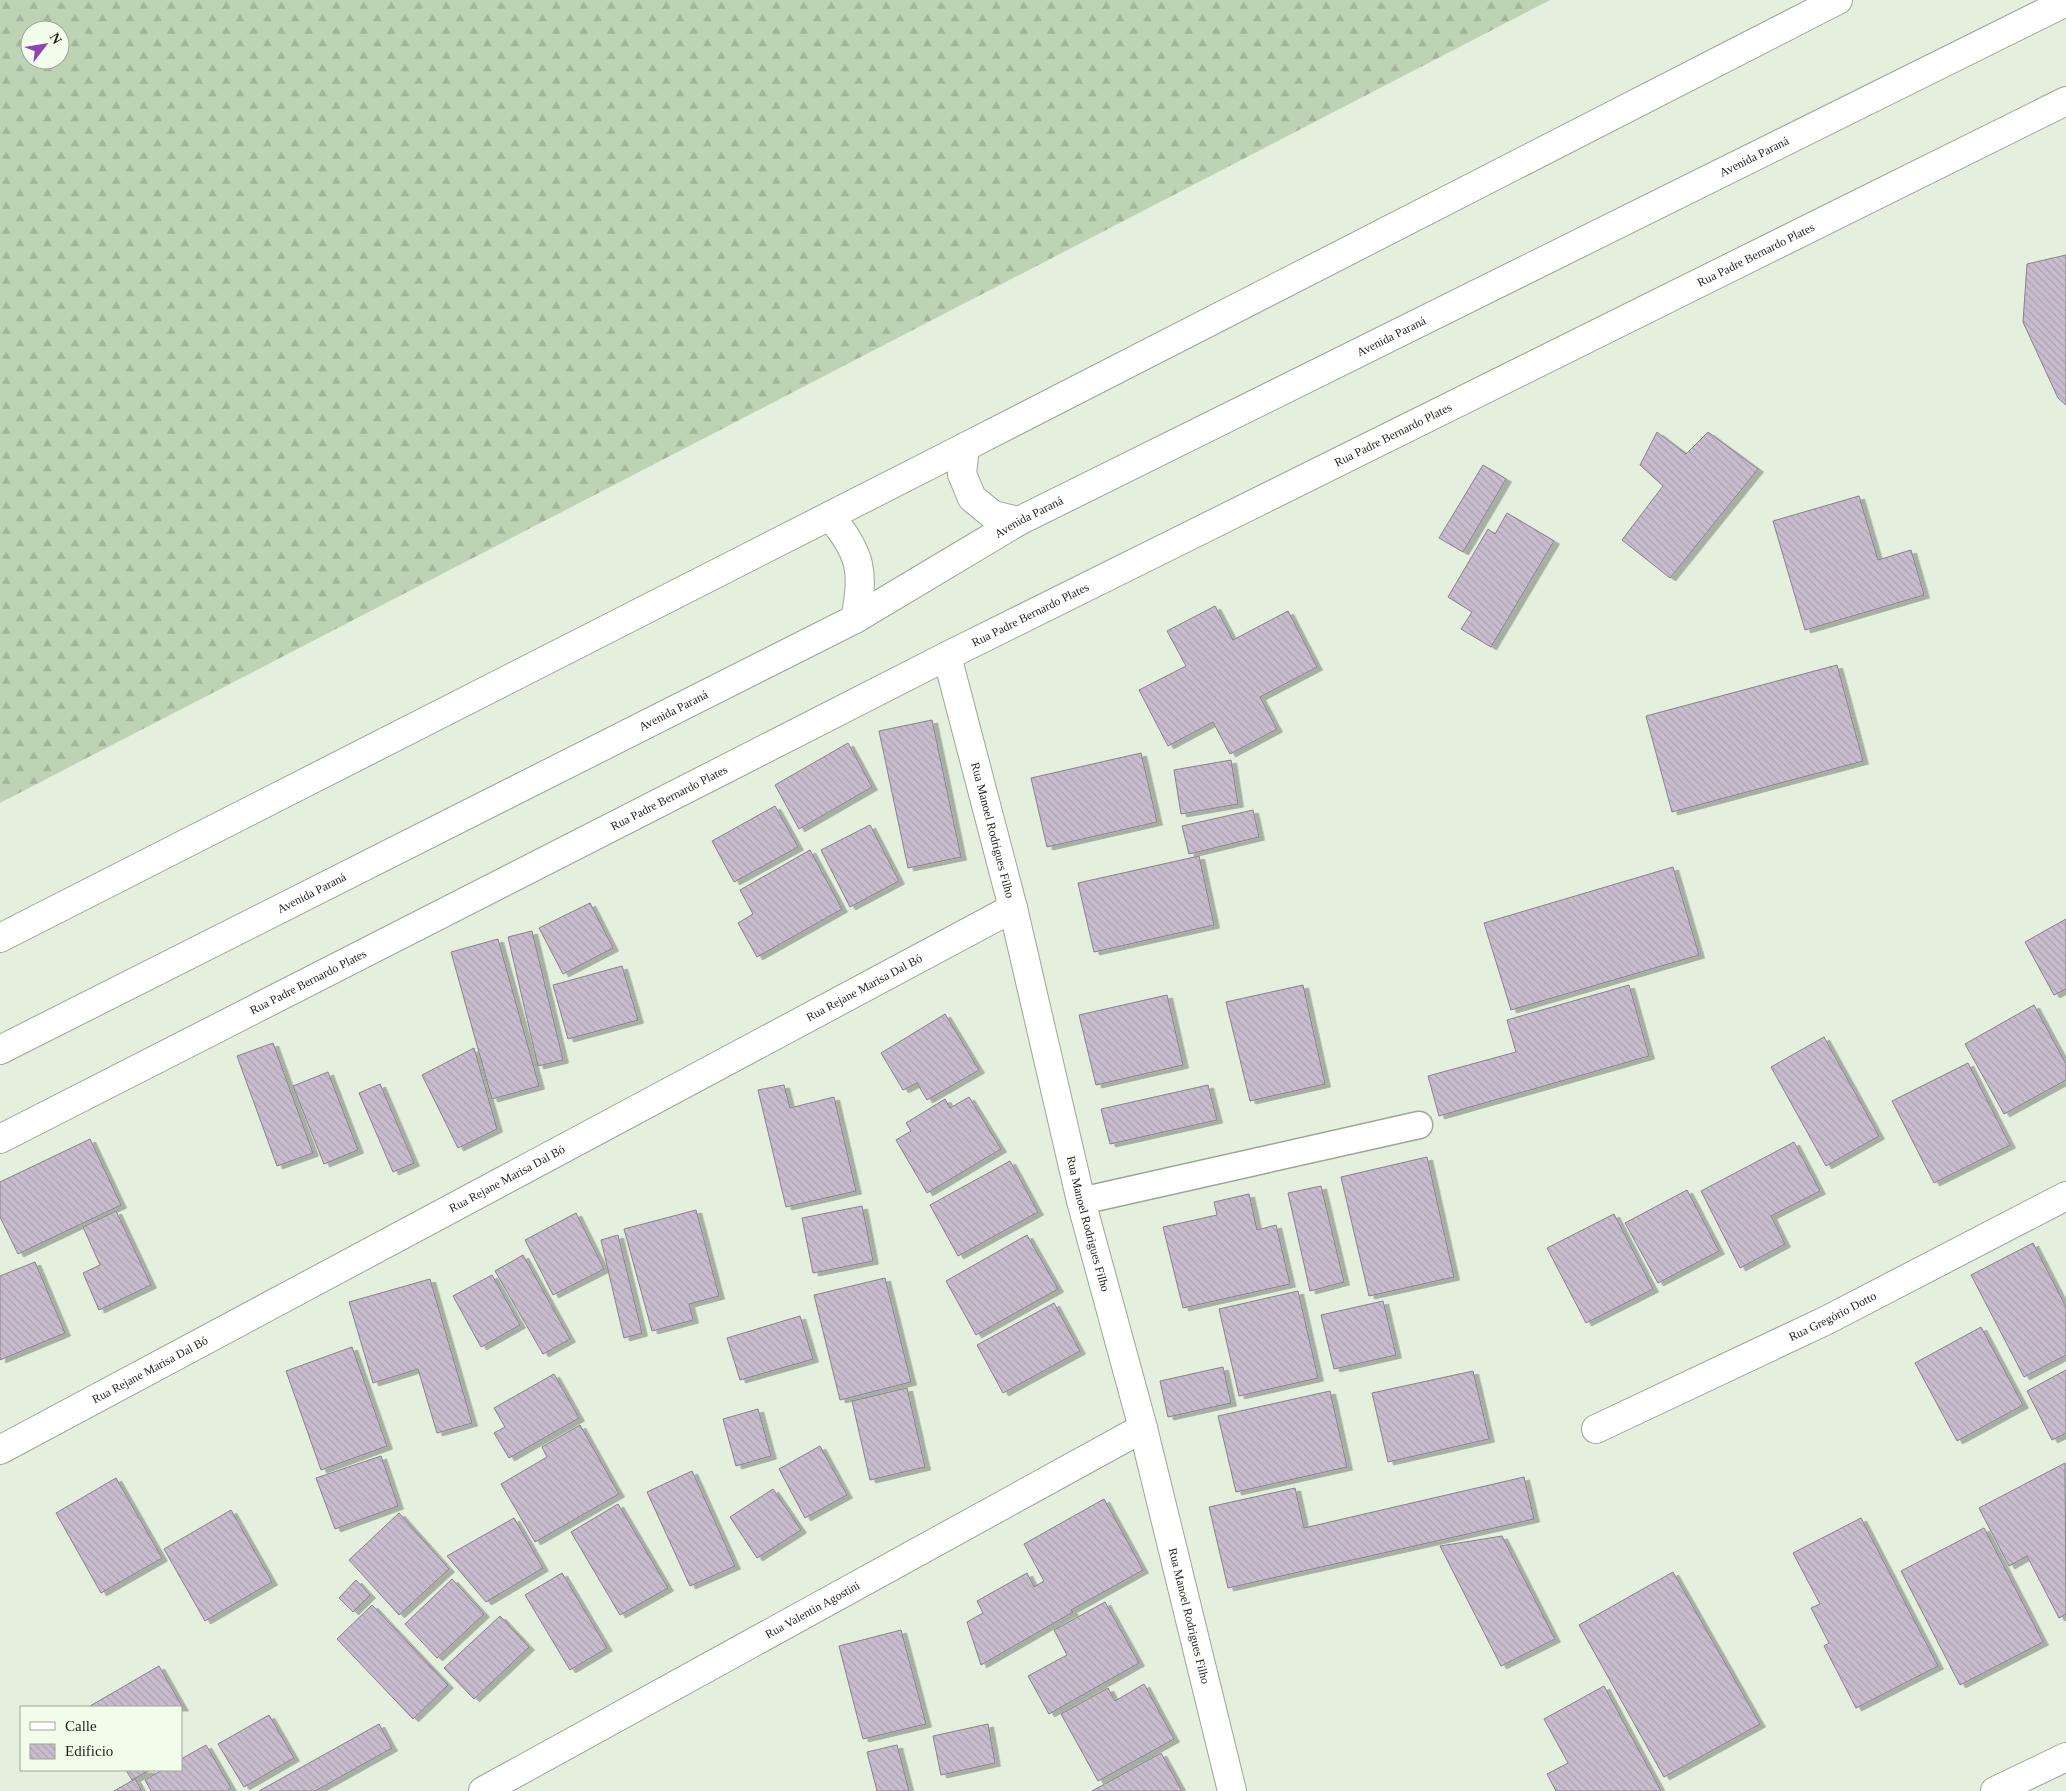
<svg xmlns="http://www.w3.org/2000/svg" width="2066" height="1791" font-family="Georgia,serif">
	<defs>
		<pattern id="forest-firs" width="22" height="20" patternUnits="userSpaceOnUse" patternTransform="scale(1.25)"><rect width="22" height="20" fill="#bed3b3"/><path d="M5 1l3.5 6h-7zM16 11l3.5 6h-7z" fill="#a3b599"/></pattern>
		<pattern id="building-back-hatch" width="6" height="6" patternUnits="userSpaceOnUse" patternTransform="scale(1.25)"><rect width="6" height="6" fill="#c8bdce"/><path d="M-1 5l2 2M0 0l6 6M5-1l2 2" fill="none" stroke="#aba2b0"/></pattern>
		<filter id="shadow"><feDropShadow dx="5.5" dy="3" stdDeviation="0" flood-color="#0004"/></filter>
	</defs>
	<rect width="100%" height="100%" fill="#e4efde"/>
	<!-- forest -->
	<path fill="url(#forest-firs)" fill-rule="evenodd" d="M 0,0 L 1550,0 L 0,803 ZM 30,30 L 60,30 L 60,60 L 30,60 Z"/>
	<!-- building -->
	<path fill="url(#building-back-hatch)" stroke="#8a8090" filter="url(#shadow)" d="M 2066,255 L 2066,405 L 2058,398 L 2023,322 L 2027,264 Z
		M 1657,432 L 1686,454 L 1708,432 L 1758,469 L 1670,578 L 1622,540 L 1663,486 L 1640,465 Z
		M 1483,465 L 1506,479 L 1463,552 L 1439,538 Z
		M 1859,496 L 1878,560 L 1911,550 L 1924,595 L 1805,630 L 1773,521 Z
		M 1507,513 L 1554,541 L 1491,647 L 1461,629 L 1472,612 L 1448,597 L 1488,529 L 1495,534 Z
		M 1215,606 L 1233,640 L 1288,611 L 1317,667 L 1260,697 L 1277,729 L 1230,754 L 1213,722 L 1168,746 L 1139,690 L 1186,666 L 1167,631 Z
		M 1837,665 L 1863,761 L 1672,812 L 1646,716 Z
		M 932,720 L 961,857 L 908,868 L 879,731 Z
		M 848,743 L 872,787 L 799,829 L 775,785 Z
		M 1141,753 L 1157,822 L 1047,847 L 1031,778 Z
		M 1231,760 L 1238,804 L 1181,814 L 1174,770 Z
		M 775,806 L 798,847 L 734,882 L 712,841 Z
		M 1253,810 L 1259,837 L 1189,854 L 1182,826 Z
		M 870,825 L 899,881 L 850,907 L 821,850 Z
		M 810,850 L 842,909 L 757,957 L 738,923 L 753,914 L 740,890 Z
		M 1199,856 L 1214,925 L 1094,952 L 1078,883 Z
		M 1673,867 L 1699,955 L 1511,1010 L 1484,923 Z
		M 590,903 L 613,948 L 563,974 L 539,928 Z
		M 2066,919 L 2066,989 L 2054,995 L 2025,942 Z
		M 532,931 L 563,1060 L 538,1066 L 508,937 Z
		M 498,939 L 539,1086 L 492,1099 L 451,952 Z
		M 622,966 L 638,1020 L 568,1039 L 553,985 Z
		M 1303,985 L 1325,1084 L 1250,1101 L 1226,1002 Z
		M 1629,985 L 1649,1056 L 1439,1116 L 1428,1076 L 1516,1052 L 1507,1020 Z
		M 1167,995 L 1183,1065 L 1096,1085 L 1079,1015 Z
		M 2034,1005 L 2066,1064 L 2066,1080 L 2004,1114 L 1965,1044 Z
		M 945,1014 L 979,1070 L 927,1100 L 917,1083 L 903,1090 L 881,1053 Z
		M 1824,1037 L 1879,1136 L 1826,1166 L 1771,1067 Z
		M 273,1043 L 313,1153 L 277,1166 L 237,1056 Z
		M 474,1048 L 497,1129 L 458,1148 L 422,1075 Z
		M 1968,1063 L 2010,1145 L 1934,1183 L 1892,1101 Z
		M 328,1072 L 358,1150 L 324,1164 L 293,1086 Z
		M 380,1084 L 414,1163 L 393,1172 L 359,1093 Z
		M 784,1085 L 790,1108 L 834,1097 L 856,1191 L 786,1207 L 758,1090 Z
		M 1208,1085 L 1217,1120 L 1110,1144 L 1101,1109 Z
		M 969,1097 L 1001,1149 L 927,1193 L 896,1140 L 911,1131 L 906,1123 L 945,1099 L 950,1108 Z
		M 90,1139 L 121,1205 L 18,1254 L 0,1217 L 0,1182 Z
		M 1794,1142 L 1820,1191 L 1771,1216 L 1785,1244 L 1740,1268 L 1701,1191 Z
		M 1427,1157 L 1454,1277 L 1369,1296 L 1341,1177 Z
		M 1010,1161 L 1038,1212 L 958,1256 L 930,1205 Z
		M 1321,1186 L 1344,1282 L 1310,1291 L 1288,1193 Z
		M 1687,1190 L 1719,1251 L 1658,1283 L 1625,1223 Z
		M 1249,1194 L 1257,1230 L 1276,1225 L 1290,1284 L 1183,1308 L 1163,1227 L 1217,1215 L 1214,1202 Z
		M 862,1206 L 873,1261 L 813,1273 L 802,1218 Z
		M 696,1210 L 719,1296 L 689,1304 L 693,1320 L 652,1331 L 624,1229 Z
		M 116,1211 L 151,1285 L 99,1310 L 83,1273 L 100,1265 L 83,1227 Z
		M 576,1213 L 604,1269 L 553,1295 L 525,1240 Z
		M 1614,1214 L 1653,1289 L 1586,1323 L 1547,1248 Z
		M 618,1235 L 642,1333 L 624,1338 L 601,1240 Z
		M 1027,1235 L 1058,1289 L 976,1335 L 946,1281 Z
		M 2033,1243 L 2066,1307 L 2066,1355 L 2024,1377 L 1971,1275 Z
		M 523,1255 L 570,1339 L 543,1354 L 495,1271 Z
		M 35,1262 L 65,1333 L 0,1360 L 0,1276 Z
		M 492,1275 L 520,1325 L 481,1347 L 453,1296 Z
		M 885,1278 L 911,1382 L 840,1400 L 814,1295 Z
		M 430,1279 L 472,1423 L 437,1433 L 418,1369 L 373,1383 L 349,1302 Z
		M 1298,1291 L 1318,1378 L 1239,1396 L 1219,1309 Z
		M 1383,1301 L 1396,1355 L 1334,1369 L 1321,1315 Z
		M 1054,1303 L 1080,1351 L 1003,1393 L 977,1345 Z
		M 800,1316 L 813,1359 L 740,1380 L 727,1338 Z
		M 1981,1327 L 2023,1405 L 1957,1441 L 1915,1363 Z
		M 352,1347 L 387,1446 L 321,1470 L 286,1371 Z
		M 1223,1367 L 1231,1403 L 1168,1417 L 1160,1381 Z
		M 2066,1370 L 2066,1433 L 2052,1440 L 2027,1391 Z
		M 1473,1371 L 1489,1439 L 1388,1462 L 1372,1393 Z
		M 554,1374 L 579,1418 L 509,1458 L 494,1433 L 505,1427 L 494,1408 Z
		M 907,1388 L 925,1467 L 870,1480 L 852,1401 Z
		M 1330,1391 L 1347,1467 L 1236,1492 L 1218,1416 Z
		M 758,1409 L 771,1456 L 736,1466 L 723,1419 Z
		M 580,1425 L 619,1494 L 535,1542 L 501,1484 L 547,1457 L 542,1447 Z
		M 820,1446 L 847,1495 L 805,1518 L 779,1469 Z
		M 381,1456 L 398,1506 L 335,1529 L 316,1478 Z
		M 2065,1463 L 2066,1614 L 2059,1618 L 2027,1556 L 2009,1566 L 1979,1508 Z
		M 692,1471 L 735,1566 L 690,1586 L 647,1492 Z
		M 1524,1477 L 1534,1519 L 1228,1588 L 1209,1507 L 1295,1488 L 1304,1528 Z
		M 116,1478 L 162,1558 L 101,1593 L 56,1513 Z
		M 773,1489 L 801,1530 L 757,1558 L 730,1517 Z
		M 1104,1499 L 1143,1570 L 1071,1610 L 1073,1612 L 981,1665 L 967,1622 L 983,1613 L 977,1601 L 1027,1573 L 1034,1587 L 1044,1581 L 1024,1544 Z
		M 618,1504 L 668,1588 L 620,1615 L 571,1532 Z
		M 231,1510 L 272,1582 L 205,1621 L 164,1549 Z
		M 399,1513 L 449,1569 L 399,1615 L 349,1560 Z
		M 514,1518 L 543,1568 L 486,1602 L 447,1556 Z
		M 1861,1518 L 1938,1666 L 1856,1708 L 1824,1646 L 1829,1643 L 1811,1608 L 1820,1604 L 1793,1553 Z
		M 1984,1528 L 2043,1642 L 1960,1685 L 1901,1571 Z
		M 1502,1536 L 1555,1639 L 1501,1666 L 1440,1546 Z
		M 1673,1572 L 1760,1724 L 1664,1777 L 1579,1625 Z
		M 562,1573 L 607,1648 L 570,1670 L 525,1595 Z
		M 452,1579 L 484,1614 L 437,1658 L 405,1624 Z
		M 356,1580 L 370,1595 L 353,1612 L 339,1598 Z
		M 1105,1602 L 1139,1663 L 1049,1714 L 1028,1676 L 1067,1655 L 1054,1630 Z
		M 372,1605 L 448,1685 L 413,1719 L 337,1639 Z
		M 500,1616 L 529,1647 L 474,1699 L 444,1668 Z
		M 901,1630 L 926,1724 L 863,1739 L 839,1646 Z
		M 159,1666 L 183,1708 L 91,1707 L 90,1706 Z
		M 1144,1684 L 1174,1739 L 1098,1781 L 1061,1714 L 1108,1688 L 1115,1701 Z
		M 1604,1686 L 1661,1791 L 1556,1791 L 1547,1774 L 1568,1763 L 1544,1719 Z
		M 269,1715 L 294,1758 L 244,1787 L 218,1744 Z
		M 379,1724 L 392,1748 L 315,1791 L 259,1791 Z
		M 988,1724 L 995,1763 L 941,1775 L 933,1736 Z
		M 206,1745 L 231,1788 L 227,1791 L 151,1791 L 145,1780 L 162,1770 L 181,1770 L 181,1759 Z
		M 897,1745 L 909,1791 L 877,1791 L 867,1752 Z
		M 1161,1753 L 1182,1791 L 1092,1791 Z
		M 126,1770 L 150,1770 L 132,1780 Z
		M 135,1779 L 142,1791 L 114,1791 Z"/>
	<g fill="none" stroke-linecap="round" stroke-linejoin="round">
		<!-- service casing -->
		<g stroke="#9ba696" stroke-width="29">
			<path id="service" d="M 1081,1201 L 1419,1125"/>
		</g>
		<!-- minor casing -->
		<g stroke="#9ba696" stroke-width="30">
			<g id="minor">
				<path id="s1" d="M 947,656 L 1013,908 L 1081,1201 L 1143,1428 L 1232,1791"/>
				<path id="s2" d="M 0,1139 L 947,656 L 2066,101"/>
				<path id="s3" d="M 1596,1429 L 1827,1320 L 2066,1196"/>
				<path id="s4" d="M 0,1450 L 1013,908"/>
				<path id="s5" d="M 483,1791 L 1143,1428"/>
				<path d="M 1995,1791 L 2066,1757"/>
			</g>
		</g>
		<!-- primary casing -->
		<g stroke="#9ba696" stroke-width="30">
			<g id="primary">
				<path d="M 965,447 L 962,474 L 972,498 L 993,515 L 1019,521"/>
				<path d="M 830,516 C 861,553 865,572 855,619"/>
				<path d="M 0,938 L 965,447 L 1838,0"/>
				<path id="s6" d="M 0,1050 L 855,619 L 1019,521 L 2066,2"/>
			</g>
		</g>
		<!-- service -->
		<use href="#service" stroke="#fff" stroke-width="26"/>
		<!-- minor -->
		<use href="#minor" stroke="#fff" stroke-width="28"/>
		<!-- primary -->
		<use href="#primary" stroke="#fff" stroke-width="28"/>
	</g>
	<g text-anchor="middle" dominant-baseline="central" stroke-width="4" stroke-linejoin="round" paint-order="stroke">
		<!-- street labels -->
		<g font-size="12" fill="#1e221c" stroke="#f1fceb">
			<text stroke="none"><textPath href="#s6" startOffset="1969">Avenida Paraná</textPath></text>
			<text stroke="none"><textPath href="#s2" startOffset="1966">Rua Padre Bernardo Plates</textPath></text>
			<text stroke="none"><textPath href="#s6" startOffset="1564">Avenida Paraná</textPath></text>
			<text stroke="none"><textPath href="#s2" startOffset="1561">Rua Padre Bernardo Plates</textPath></text>
			<text stroke="none"><textPath href="#s6" startOffset="1159">Avenida Paraná</textPath></text>
			<text stroke="none"><textPath href="#s2" startOffset="1156">Rua Padre Bernardo Plates</textPath></text>
			<text stroke="none"><textPath href="#s6" startOffset="754">Avenida Paraná</textPath></text>
			<text stroke="none"><textPath href="#s2" startOffset="751">Rua Padre Bernardo Plates</textPath></text>
			<text stroke="none"><textPath href="#s1" startOffset="180">Rua Manoel Rodrigues Filho</textPath></text>
			<text stroke="none"><textPath href="#s6" startOffset="349">Avenida Paraná</textPath></text>
			<text stroke="none"><textPath href="#s2" startOffset="346">Rua Padre Bernardo Plates</textPath></text>
			<text stroke="none"><textPath href="#s4" startOffset="980">Rua Rejane Marisa Dal Bó</textPath></text>
			<text stroke="none"><textPath href="#s4" startOffset="575">Rua Rejane Marisa Dal Bó</textPath></text>
			<text stroke="none"><textPath href="#s1" startOffset="585">Rua Manoel Rodrigues Filho</textPath></text>
			<text stroke="none"><textPath href="#s3" startOffset="262">Rua Gregório Dotto</textPath></text>
			<text stroke="none"><textPath href="#s4" startOffset="170">Rua Rejane Marisa Dal Bó</textPath></text>
			<text stroke="none"><textPath href="#s5" startOffset="376">Rua Valentin Agostini</textPath></text>
			<text stroke="none"><textPath href="#s1" startOffset="990">Rua Manoel Rodrigues Filho</textPath></text>
		</g>
	</g>
	<!-- legend -->
	<rect x="20" y="1706" width="162" height="65" fill="#f1fceb" stroke="#9da598"/>
	<rect x="30" y="1722" width="25" height="8" fill="#ffffff" stroke="#9da598"/>
	<text x="65" y="1731" font-size="15" fill="#1e221c">Calle</text>
	<rect x="30" y="1744" width="25" height="15" fill="url(#building-back-hatch)" stroke="#9da598"/>
	<text x="65" y="1756" font-size="15" fill="#1e221c">Edificio</text>
	<!-- north arrow -->
	<g transform="translate(45 45) rotate(59)"><circle r="24" fill="#f1fceb" stroke="#9da598"/>
	<path d="M0-4L9 19L0 12L-9 19Z" fill="#8f43b4"/>
	<text y="-8" font-size="14" font-weight="bold" text-anchor="middle" fill="#1e221c">N</text>
	</g>
</svg>
